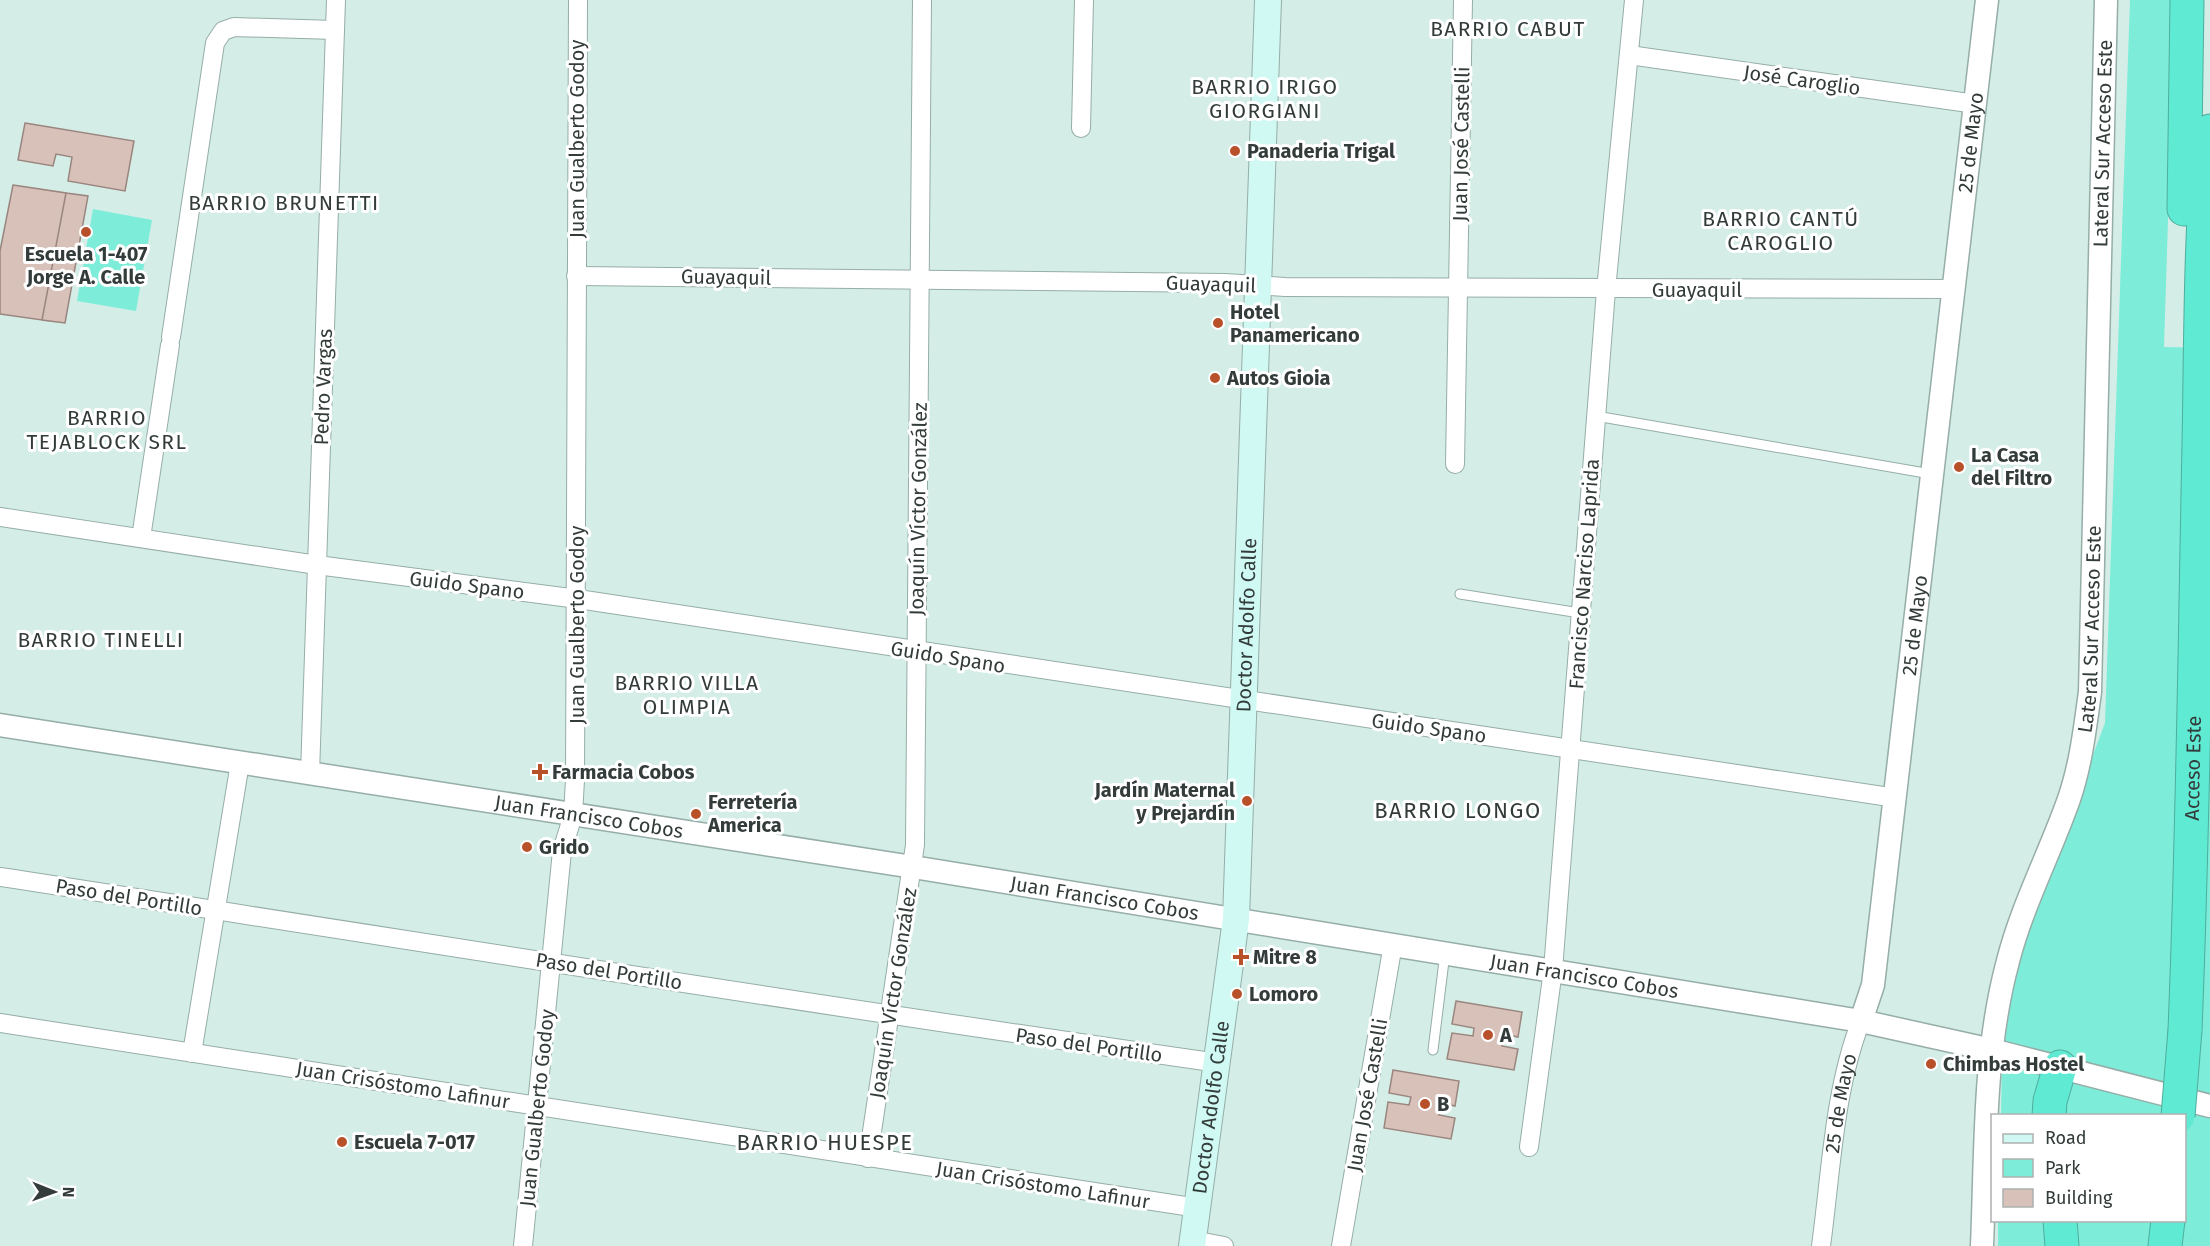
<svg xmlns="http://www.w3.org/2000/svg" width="2210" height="1246" font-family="'Fira Sans',sans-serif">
	<rect width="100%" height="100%" fill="#d4ede7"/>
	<!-- green -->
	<path fill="#7dedd9" d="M 2130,0 L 2175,0 L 2164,347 L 2210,348 L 2210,1246 L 1998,1246 L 1998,1221 L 2184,1220 L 2184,1116 L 2001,1115 L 2002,1060 L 2017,957 L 2105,723 Z
		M 93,209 L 152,220 L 136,311 L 77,301 Z"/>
	<!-- building -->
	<path fill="#d7c1b9" stroke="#9a867f" stroke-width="1.5" d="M 25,123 L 134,141 L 125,191 L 68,181 L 72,157 L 56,154 L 53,166 L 18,160 Z
		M 13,185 L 66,193 L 42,320 L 0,314 L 0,251 Z
		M 66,193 L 88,196 L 65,323 L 42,320 Z
		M 1456,1001 L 1522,1012 L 1518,1037 L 1504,1034 L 1502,1046 L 1518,1049 L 1514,1070 L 1447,1059 L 1452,1033 L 1473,1036 L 1474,1028 L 1452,1024 Z
		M 1393,1070 L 1459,1081 L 1455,1106 L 1441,1103 L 1439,1115 L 1455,1118 L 1451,1139 L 1384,1128 L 1388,1102 L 1409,1105 L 1411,1097 L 1389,1093 Z"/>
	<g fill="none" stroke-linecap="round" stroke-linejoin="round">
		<!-- service casing -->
		<g stroke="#96ada8" stroke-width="11">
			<path id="service" d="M 1596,416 L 1931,474
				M 1460,594 L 1580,613
				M 1433,1050 L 1445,953"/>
		</g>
		<!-- minor casing -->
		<g stroke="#96ada8" stroke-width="20">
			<g id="minor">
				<path d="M 1629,55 L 1976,104"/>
				<path d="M 1081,128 L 1084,0"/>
				<path d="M 576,276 L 1225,283 L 1285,287 L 1954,289"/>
				<path d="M 171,337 L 215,43 L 223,31 L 234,27 L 335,30"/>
				<path d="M 1455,464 L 1463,0"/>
				<path d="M 0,517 L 317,565 L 578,599 L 1896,798"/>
				<path d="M 141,538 L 170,345"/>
				<path d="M 310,774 L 336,0"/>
				<path d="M 0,877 C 406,939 811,1005 1218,1063"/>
				<path d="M 0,1023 L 1198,1208"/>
				<path d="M 192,1053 L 240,763"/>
				<path d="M 1529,1147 L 1553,970 L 1606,290 L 1634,0"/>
				<path d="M 868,1158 L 915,845 L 922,0"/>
				<path d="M 1193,1240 L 1224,1246"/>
				<path d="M 523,1246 L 562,851 L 573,815 L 575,780 L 578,0"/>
				<path d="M 1341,1246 L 1393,944"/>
				<path id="s1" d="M 1821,1246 C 1831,1173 1834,1089 1861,1021"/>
			</g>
		</g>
		<!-- tertiary casing -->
		<g stroke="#96ada8" stroke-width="25">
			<g id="tertiary">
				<path id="s2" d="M 0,725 L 913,867 L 1861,1021 L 1992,1050 L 2210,1106"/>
				<path id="s3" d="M 1861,1021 L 1873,985 L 1987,0"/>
				<path id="s4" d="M 1982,1246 C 1986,1152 1983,1053 2008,961 C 2022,906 2050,853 2069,799 C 2081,764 2085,728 2090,692 L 2106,0"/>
			</g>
		</g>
		<!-- secondary casing -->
		<g stroke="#96ada8" stroke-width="28">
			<g id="secondary">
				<path id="s5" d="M 1192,1246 L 1236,919 L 1268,0"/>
			</g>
		</g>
		<!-- motorway casing -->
		<g stroke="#50ad9d" stroke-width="35">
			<g id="motorway">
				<path d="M 2184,209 L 2187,0"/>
				<path id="s6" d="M 2185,1030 C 2193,835 2195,639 2199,444 C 2201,340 2200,236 2210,131"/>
				<path d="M 2049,1116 L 2050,1101 L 2060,1067"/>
				<path d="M 2060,1220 L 2062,1246"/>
				<path d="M 2165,1246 L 2168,1220"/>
			</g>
		</g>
		<!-- service -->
		<use href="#service" stroke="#fff" stroke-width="9"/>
		<!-- minor -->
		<use href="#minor" stroke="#fff" stroke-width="18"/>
		<!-- tertiary -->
		<use href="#tertiary" stroke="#fff" stroke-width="22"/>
		<!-- secondary -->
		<use href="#secondary" stroke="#cff9f2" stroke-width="26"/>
		<!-- motorway -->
		<use href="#motorway" stroke="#5fead3" stroke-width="33"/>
		<!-- motorway-bridge casing -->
		<g stroke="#50ad9d" stroke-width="35" stroke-linecap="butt">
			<path id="motorway-bridge" d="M 2178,1116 L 2185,1030"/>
		</g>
		<!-- motorway-bridge -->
		<use href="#motorway-bridge" stroke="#5fead3" stroke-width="33"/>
	</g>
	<!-- markers -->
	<g fill="#b8512a" stroke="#fff" stroke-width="2">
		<circle cx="1235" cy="151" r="6"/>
		<circle cx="86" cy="232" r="6"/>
		<circle cx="1218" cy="323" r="6"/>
		<circle cx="1215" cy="378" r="6"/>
		<circle cx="1959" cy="467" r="6"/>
		<path d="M537 763h6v6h6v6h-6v6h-6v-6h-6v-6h6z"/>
		<circle cx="1247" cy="801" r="6"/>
		<circle cx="696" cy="814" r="6"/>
		<circle cx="527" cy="847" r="6"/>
		<path d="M1238 948h6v6h6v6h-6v6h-6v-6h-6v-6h6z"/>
		<circle cx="1237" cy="994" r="6"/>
		<circle cx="1488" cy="1035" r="6"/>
		<circle cx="1931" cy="1064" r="6"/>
		<circle cx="1425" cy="1104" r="6"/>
		<circle cx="342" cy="1142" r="6"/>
	</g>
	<g text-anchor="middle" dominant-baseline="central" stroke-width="6" stroke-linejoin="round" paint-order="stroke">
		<!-- street labels -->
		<g font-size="20" fill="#333c3a" stroke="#fff">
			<text transform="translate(1802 80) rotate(8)">José Caroglio</text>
			<text transform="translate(577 139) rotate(-90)">Juan Gualberto Godoy</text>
			<text stroke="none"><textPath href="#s3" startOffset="886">25 de Mayo</textPath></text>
			<text transform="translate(1461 144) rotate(-89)">Juan José Castelli</text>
			<text stroke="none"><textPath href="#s4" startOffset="1118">Lateral Sur Acceso Este</textPath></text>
			<text transform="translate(726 277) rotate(1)">Guayaquil</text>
			<text transform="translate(1211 284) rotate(2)">Guayaquil</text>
			<text x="1697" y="290">Guayaquil</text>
			<text transform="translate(323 387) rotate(-88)">Pedro Vargas</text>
			<text transform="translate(918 509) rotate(-89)">Joaquín Víctor González</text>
			<text transform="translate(1584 574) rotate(-86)">Francisco Narciso Laprida</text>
			<text transform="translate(467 585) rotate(7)">Guido Spano</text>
			<text stroke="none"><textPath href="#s5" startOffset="624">Doctor Adolfo Calle</textPath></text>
			<text transform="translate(577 625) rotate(-90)">Juan Gualberto Godoy</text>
			<text stroke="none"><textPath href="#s3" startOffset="400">25 de Mayo</textPath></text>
			<text stroke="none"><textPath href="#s4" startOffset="632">Lateral Sur Acceso Este</textPath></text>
			<text transform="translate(948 657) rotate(9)">Guido Spano</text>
			<text transform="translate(1429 728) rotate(8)">Guido Spano</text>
			<text stroke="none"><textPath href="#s6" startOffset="262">Acceso Este</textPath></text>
			<text stroke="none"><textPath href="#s2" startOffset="596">Juan Francisco Cobos</textPath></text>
			<text transform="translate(129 897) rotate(9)">Paso del Portillo</text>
			<text stroke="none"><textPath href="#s2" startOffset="1118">Juan Francisco Cobos</textPath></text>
			<text transform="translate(609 971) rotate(9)">Paso del Portillo</text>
			<text stroke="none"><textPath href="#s2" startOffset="1604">Juan Francisco Cobos</textPath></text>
			<text transform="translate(893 993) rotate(-81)">Joaquín Víctor González</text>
			<text transform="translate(1089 1045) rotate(8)">Paso del Portillo</text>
			<text transform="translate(403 1085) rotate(9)">Juan Crisóstomo Lafinur</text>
			<text transform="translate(1367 1095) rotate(-80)">Juan José Castelli</text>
			<text stroke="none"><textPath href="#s1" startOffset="144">25 de Mayo</textPath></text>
			<text transform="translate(537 1108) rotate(-84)">Juan Gualberto Godoy</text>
			<text stroke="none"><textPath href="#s5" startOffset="140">Doctor Adolfo Calle</textPath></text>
			<text transform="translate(1043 1185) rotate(9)">Juan Crisóstomo Lafinur</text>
		</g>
		<!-- poi labels -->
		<g font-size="20" font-weight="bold" fill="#333c3a" stroke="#fff" text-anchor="start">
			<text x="1247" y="151">Panaderia Trigal</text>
			<text x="86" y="254" text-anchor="middle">Escuela 1-407<tspan x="86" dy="23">Jorge A. Calle</tspan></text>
			<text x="1230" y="312">Hotel<tspan x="1230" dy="23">Panamericano</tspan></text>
			<text x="1227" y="378">Autos Gioia</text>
			<text x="1971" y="455">La Casa<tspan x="1971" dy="23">del Filtro</tspan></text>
			<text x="552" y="772">Farmacia Cobos</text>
			<text x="1235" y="790" text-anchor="end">Jardín Maternal<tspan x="1235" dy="23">y Prejardín</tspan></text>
			<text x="708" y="802">Ferretería<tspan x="708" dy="23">America</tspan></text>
			<text x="539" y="847">Grido</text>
			<text x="1253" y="957">Mitre 8</text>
			<text x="1249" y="994">Lomoro</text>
			<text x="1500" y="1035">A</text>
			<text x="1943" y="1064">Chimbas Hostel</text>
			<text x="1437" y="1104">B</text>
			<text x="354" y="1142">Escuela 7-017</text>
		</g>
		<!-- neighbourhood labels -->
		<g font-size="21" letter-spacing="1.5" fill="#333c3a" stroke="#fff">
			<text x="1508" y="29">BARRIO CABUT</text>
			<text x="1265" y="87">BARRIO IRIGO<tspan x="1265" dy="24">GIORGIANI</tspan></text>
			<text x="284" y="203">BARRIO BRUNETTI</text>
			<text x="1781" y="219">BARRIO CANTÚ<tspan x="1781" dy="24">CAROGLIO</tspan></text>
			<text x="107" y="418">BARRIO<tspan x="107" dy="24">TEJABLOCK SRL</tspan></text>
			<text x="101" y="640">BARRIO TINELLI</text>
			<text x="687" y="683">BARRIO VILLA<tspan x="687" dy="24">OLIMPIA</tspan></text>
		</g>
		<!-- quarter labels -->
		<g font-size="22" letter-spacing="1.5" fill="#333c3a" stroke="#fff">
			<text x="1458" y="810">BARRIO LONGO</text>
			<text x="825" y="1142">BARRIO HUESPE</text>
		</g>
	</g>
	<!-- legend -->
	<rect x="1991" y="1114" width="195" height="108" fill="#ffffff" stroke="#adb1b0" stroke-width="1.5"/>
	<rect x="2003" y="1134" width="30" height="9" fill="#cff9f2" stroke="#adb1b0" stroke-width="1.5"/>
	<text x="2045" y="1144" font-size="18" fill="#333c3a">Road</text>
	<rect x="2003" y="1159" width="30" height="18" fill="#7dedd9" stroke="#adb1b0" stroke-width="1.5"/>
	<text x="2045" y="1174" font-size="18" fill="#333c3a">Park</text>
	<rect x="2003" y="1189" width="30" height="18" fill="#d7c1b9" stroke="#adb1b0" stroke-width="1.5"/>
	<text x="2045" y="1204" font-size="18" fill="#333c3a">Building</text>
	<!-- north arrow -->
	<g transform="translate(54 1192) rotate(91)" stroke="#ffffff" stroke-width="4.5" paint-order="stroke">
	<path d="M0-4.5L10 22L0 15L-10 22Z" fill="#333c3a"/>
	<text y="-9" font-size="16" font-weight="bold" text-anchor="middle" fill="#333c3a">N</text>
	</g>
</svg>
